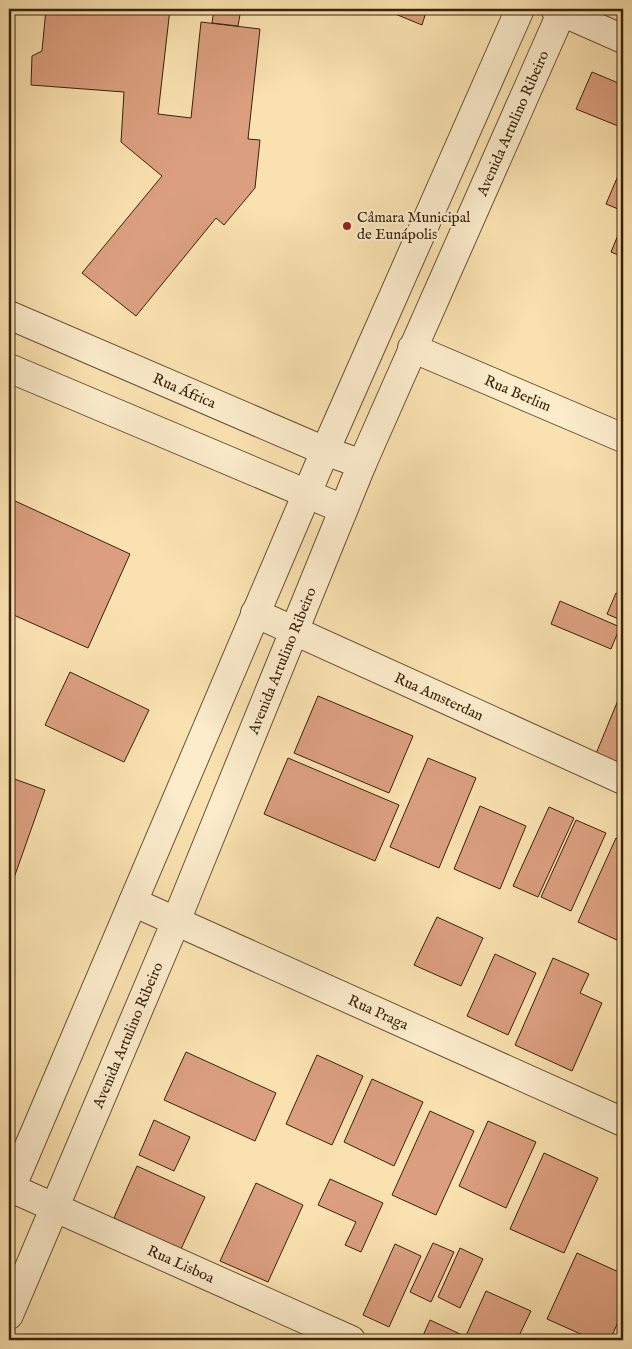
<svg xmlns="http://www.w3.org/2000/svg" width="632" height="1349" viewBox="0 0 632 1349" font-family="'IM FELL English',serif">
<rect width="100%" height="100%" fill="#fae2b0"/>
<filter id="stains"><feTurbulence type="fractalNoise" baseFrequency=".004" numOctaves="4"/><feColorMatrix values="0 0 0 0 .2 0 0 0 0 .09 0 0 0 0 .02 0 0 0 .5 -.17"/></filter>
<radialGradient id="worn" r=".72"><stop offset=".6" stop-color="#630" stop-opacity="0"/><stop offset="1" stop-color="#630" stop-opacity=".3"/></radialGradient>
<g fill="#db9f7f" stroke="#39220b">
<path d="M 46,9 L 170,9 L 158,114 L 191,118 L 201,22 L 260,29 L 248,139 L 260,140 L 255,188 L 224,225 L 216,218 L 136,316 L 82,273 L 162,176 L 121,142 L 124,92 L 31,85 L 32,56 L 42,51 Z"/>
<path d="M 214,9 L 241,9 L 238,26 L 212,23 Z"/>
<path d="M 383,9 L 427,9 L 422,25 Z"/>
<path d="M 592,72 L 623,85 L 623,128 L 576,109 Z"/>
<path d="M 620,171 L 623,172 L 623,211 L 606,204 Z"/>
<path d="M 623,223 L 623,257 L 611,252 Z"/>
<path d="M 13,500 L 130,554 L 88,648 L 9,613 L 9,510 Z"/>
<path d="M 616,593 L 623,596 L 623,621 L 607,614 Z"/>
<path d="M 560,601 L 620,627 L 611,649 L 551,624 Z"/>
<path d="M 70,672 L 149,710 L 124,762 L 45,725 Z"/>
<path d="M 621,693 L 623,693 L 623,767 L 595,756 Z"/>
<path d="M 318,696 L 413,736 L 389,793 L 294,753 Z"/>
<path d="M 288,758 L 399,805 L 375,861 L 264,814 Z"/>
<path d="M 428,758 L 476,778 L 439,868 L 390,847 Z"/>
<path d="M 9,777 L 45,790 L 9,892 Z"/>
<path d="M 480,806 L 526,826 L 500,889 L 454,869 Z"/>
<path d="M 549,807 L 574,818 L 538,897 L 513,886 Z"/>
<path d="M 576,820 L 606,833 L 571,911 L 541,897 Z"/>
<path d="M 616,838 L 623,842 L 623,932 L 619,941 L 578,922 Z"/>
<path d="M 437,917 L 483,938 L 461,986 L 414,965 Z"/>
<path d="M 495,954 L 536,973 L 508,1035 L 467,1016 Z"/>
<path d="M 553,958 L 589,974 L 580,993 L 602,1003 L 572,1071 L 515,1045 Z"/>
<path d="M 186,1052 L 276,1093 L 255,1141 L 164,1100 Z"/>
<path d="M 317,1055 L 363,1076 L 332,1145 L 286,1124 Z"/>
<path d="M 372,1079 L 423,1102 L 394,1166 L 344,1142 Z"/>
<path d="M 430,1111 L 474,1131 L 436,1215 L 392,1195 Z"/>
<path d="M 154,1120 L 190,1137 L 174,1171 L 139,1155 Z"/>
<path d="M 488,1121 L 536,1142 L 506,1208 L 459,1186 Z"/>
<path d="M 544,1153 L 598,1178 L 564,1253 L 510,1229 Z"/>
<path d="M 137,1166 L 205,1197 L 181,1249 L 114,1218 Z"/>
<path d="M 330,1179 L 383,1203 L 361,1252 L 345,1245 L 356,1222 L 318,1205 Z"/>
<path d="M 256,1183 L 303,1205 L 268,1282 L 220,1261 Z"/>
<path d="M 433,1243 L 454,1252 L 431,1302 L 410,1292 Z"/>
<path d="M 395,1244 L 421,1256 L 389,1327 L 363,1315 Z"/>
<path d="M 460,1248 L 483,1259 L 460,1308 L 438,1297 Z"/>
<path d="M 577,1253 L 623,1274 L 623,1311 L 610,1340 L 594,1340 L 547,1319 Z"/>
<path d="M 486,1291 L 531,1311 L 517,1340 L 464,1340 Z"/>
<path d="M 430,1320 L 460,1334 L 458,1340 L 421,1340 Z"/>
</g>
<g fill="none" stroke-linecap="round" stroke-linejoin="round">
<defs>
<g id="street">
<path d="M 555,9 L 623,39"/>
<path id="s1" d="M 9,315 L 325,451 L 362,464"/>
<path id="s2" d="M 412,348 L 623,438"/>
<path d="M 9,368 L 343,509"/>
<path id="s3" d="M 255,613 L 623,780"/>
<path id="s4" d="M 133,902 L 623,1122"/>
<path id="s5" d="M 11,1188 L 351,1340"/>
<path d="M 9,1193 L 325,451 L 520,9"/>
<path id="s6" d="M 9,1315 L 176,921 L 362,464 L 563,9"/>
</g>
</defs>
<use href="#street" stroke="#695234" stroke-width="30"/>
<use href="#street" stroke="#fceccc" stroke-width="28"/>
</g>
<circle fill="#8f2418" stroke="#fceccc" stroke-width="2" cx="347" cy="226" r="5"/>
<g text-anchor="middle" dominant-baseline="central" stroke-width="4.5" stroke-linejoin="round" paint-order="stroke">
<g font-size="15" fill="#39220b" stroke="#fceccc">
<text stroke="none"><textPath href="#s6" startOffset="1294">Avenida Artulino Ribeiro</textPath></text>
<text stroke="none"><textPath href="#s1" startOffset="191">Rua África</textPath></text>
<text stroke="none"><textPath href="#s2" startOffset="115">Rua Berlim</textPath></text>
<text stroke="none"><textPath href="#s6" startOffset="709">Avenida Artulino Ribeiro</textPath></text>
<text stroke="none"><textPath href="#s3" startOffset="202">Rua Amsterdan</textPath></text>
<text stroke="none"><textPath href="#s4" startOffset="269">Rua Praga</textPath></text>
<text stroke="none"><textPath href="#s6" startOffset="304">Avenida Artulino Ribeiro</textPath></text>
<text stroke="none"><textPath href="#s5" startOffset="186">Rua Lisboa</textPath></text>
</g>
<g font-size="15" fill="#39220b" stroke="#fceccc" text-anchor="start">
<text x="357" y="217">Câmara Municipal<tspan x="357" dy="17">de Eunápolis</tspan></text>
</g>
</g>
<rect width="632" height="1349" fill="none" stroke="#fae2b0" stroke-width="30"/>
<rect x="10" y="10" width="612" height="1329" fill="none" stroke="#39220b" stroke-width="2.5"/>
<rect x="15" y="15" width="602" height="1319" fill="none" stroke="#39220b"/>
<rect width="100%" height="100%" filter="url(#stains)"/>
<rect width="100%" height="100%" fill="url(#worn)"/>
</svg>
